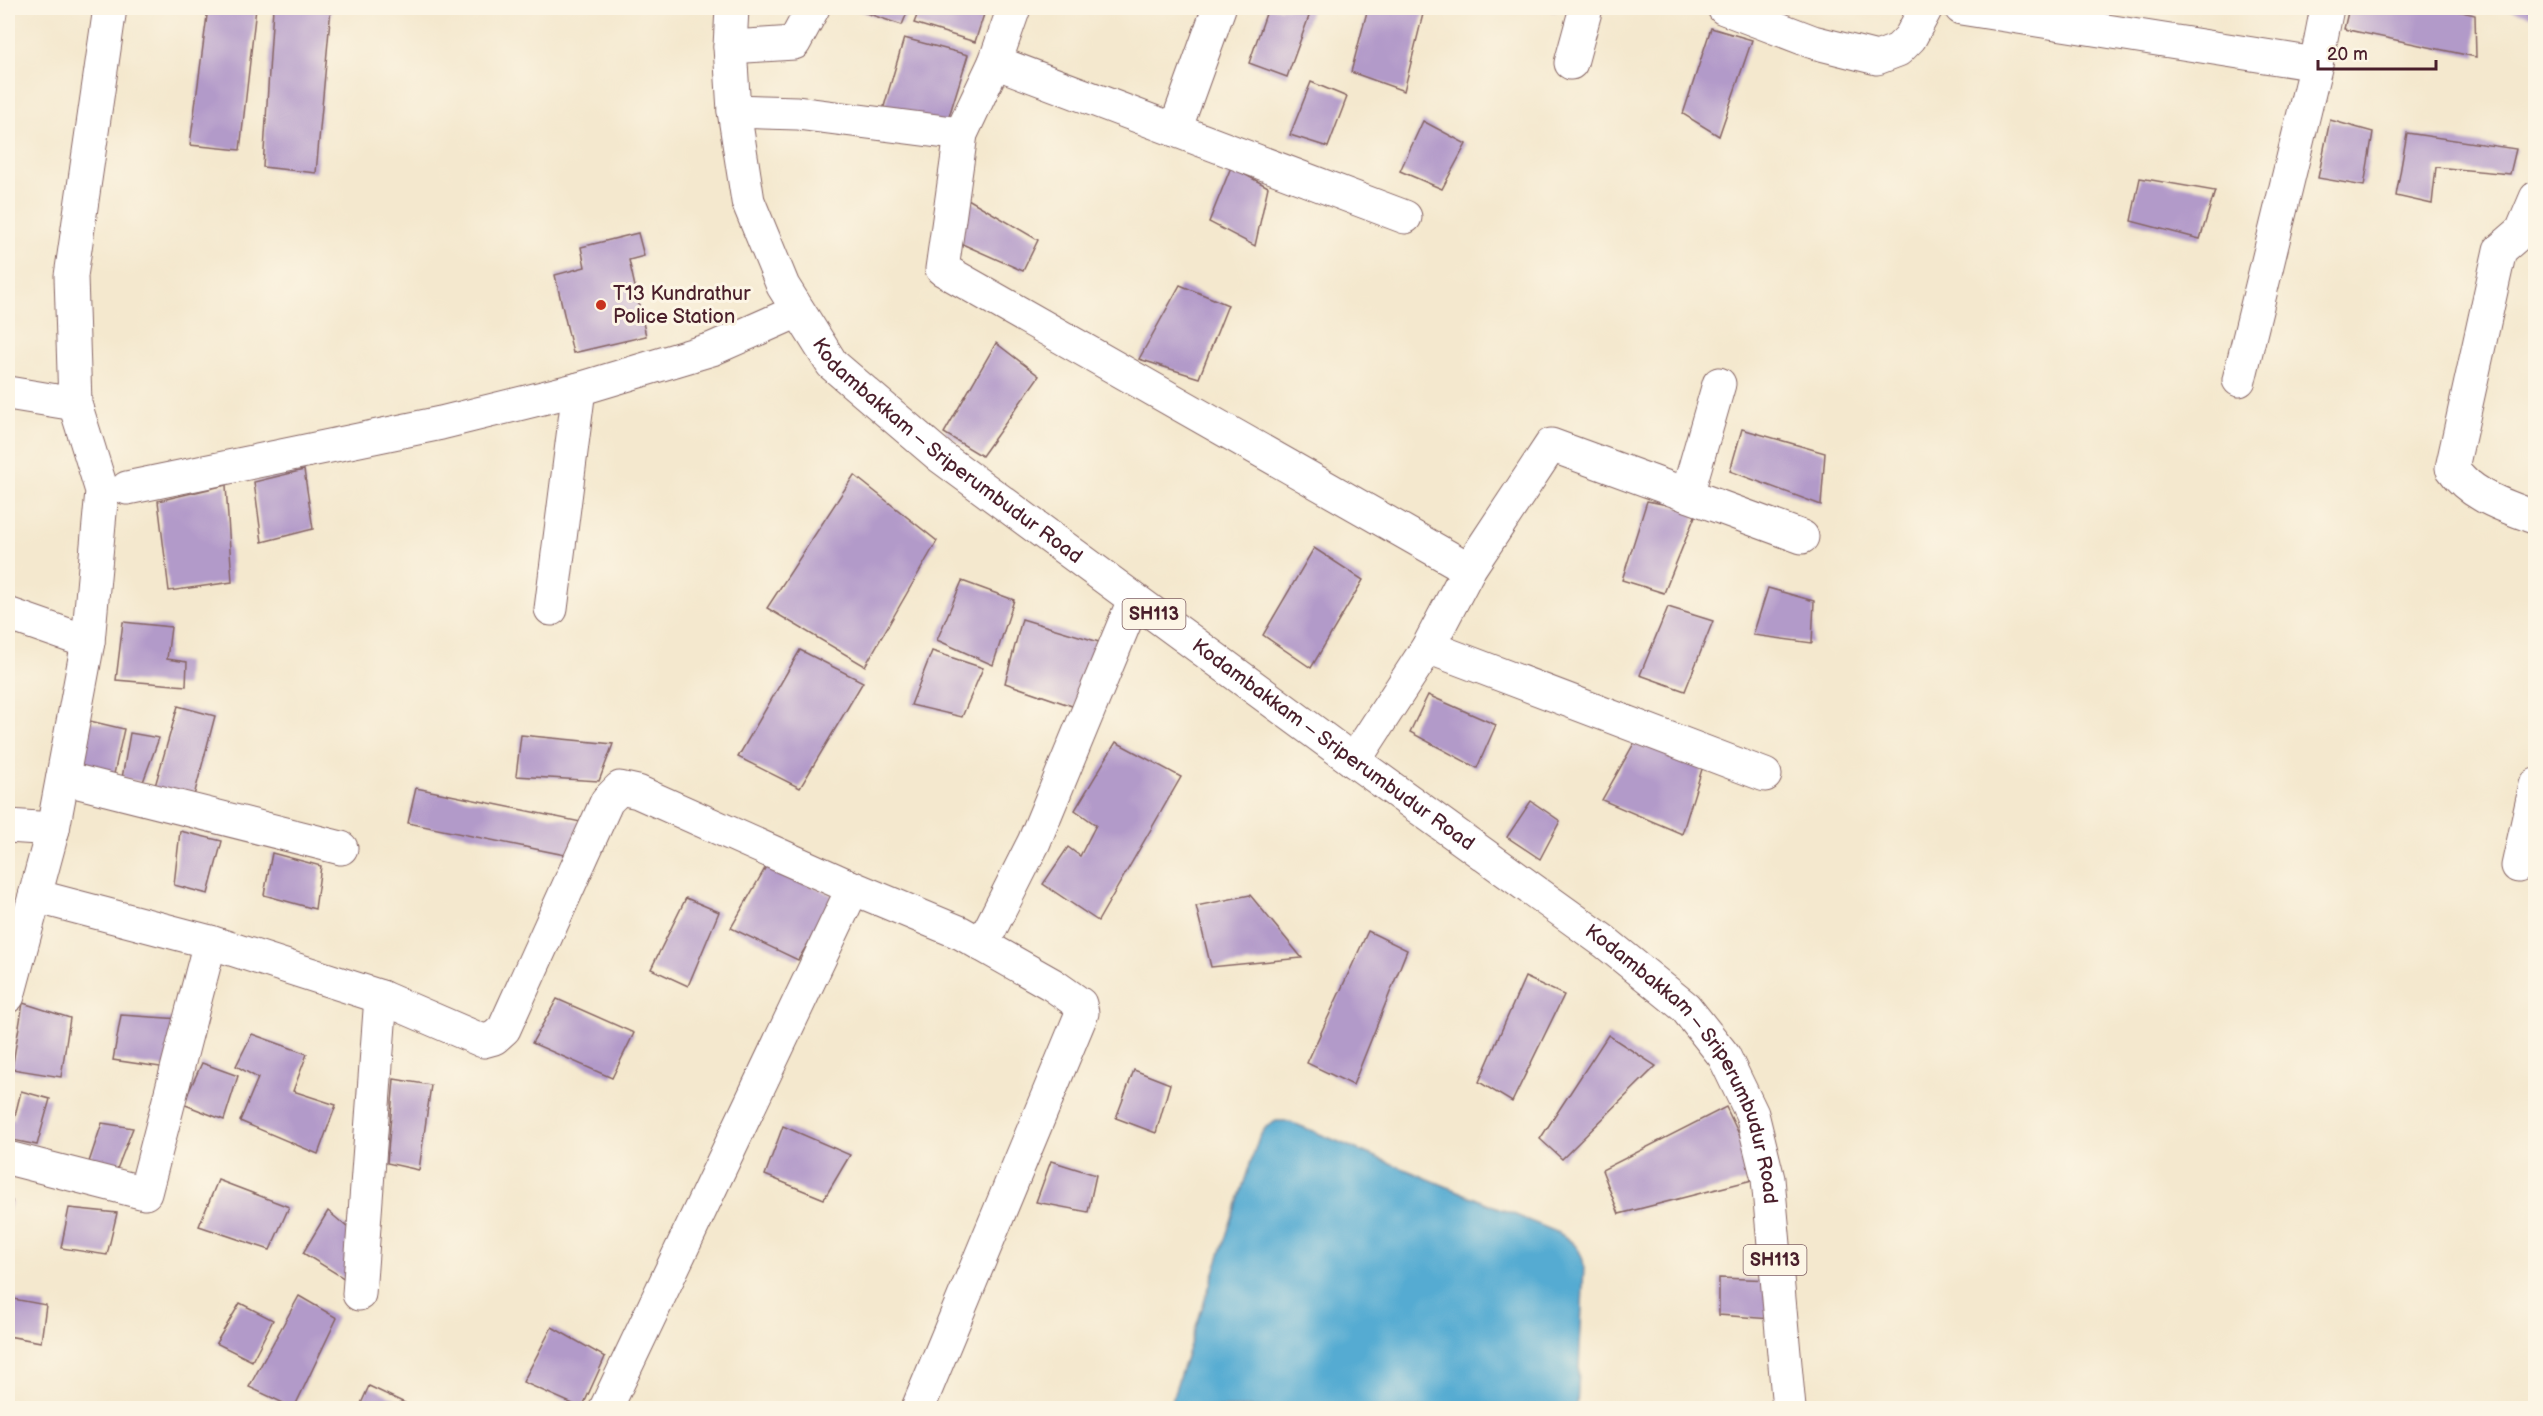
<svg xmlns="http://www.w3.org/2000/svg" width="2543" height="1416" viewBox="0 0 2543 1416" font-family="'Balsamiq Sans',sans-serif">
<rect width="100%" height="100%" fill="#fcf5e5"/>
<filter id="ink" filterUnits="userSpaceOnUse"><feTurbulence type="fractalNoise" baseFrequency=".0167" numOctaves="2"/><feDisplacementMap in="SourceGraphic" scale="12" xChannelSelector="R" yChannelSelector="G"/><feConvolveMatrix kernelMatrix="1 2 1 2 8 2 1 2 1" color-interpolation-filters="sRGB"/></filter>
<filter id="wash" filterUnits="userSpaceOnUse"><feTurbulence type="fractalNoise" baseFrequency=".008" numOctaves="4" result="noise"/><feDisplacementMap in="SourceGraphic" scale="24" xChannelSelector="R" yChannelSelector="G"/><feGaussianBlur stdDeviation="1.35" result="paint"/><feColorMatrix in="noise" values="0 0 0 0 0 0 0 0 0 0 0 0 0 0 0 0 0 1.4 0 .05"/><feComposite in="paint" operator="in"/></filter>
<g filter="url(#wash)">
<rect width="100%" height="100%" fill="#f4e8ce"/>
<path fill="#55abd2" stroke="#50657e" stroke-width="1.5" d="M 1276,1121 L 1285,1121 L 1298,1125 L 1559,1233 C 1573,1242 1582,1249 1584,1266 L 1577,1408 L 1169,1408 L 1259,1137 L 1266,1127 Z"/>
<g id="blocks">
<g fill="#b29ac9">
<path d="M 208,8 L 256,8 L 240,150 L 190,145 Z"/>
<path d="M 273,8 L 331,8 L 316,173 L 263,167 Z"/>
<path d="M 851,8 L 909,8 L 902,25 Z"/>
<path d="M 920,8 L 986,8 L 975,42 L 914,23 Z"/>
<path d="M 1268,8 L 1312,8 L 1287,77 L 1249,63 Z"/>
<path d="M 1368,8 L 1406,8 L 1423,14 L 1404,91 L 1351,72 Z"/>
<path d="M 1542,8 L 1557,8 L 1555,12 Z"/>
<path d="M 2349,8 L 2445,8 L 2475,15 L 2476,57 L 2344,29 Z"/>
<path d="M 2500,8 L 2536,8 L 2536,17 Z"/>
<path d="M 1711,28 L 1752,40 L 1719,136 L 1683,114 Z"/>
<path d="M 8,29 L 13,30 L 9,80 L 8,80 Z"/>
<path d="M 904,38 L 968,55 L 946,126 L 883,110 Z"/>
<path d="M 1311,82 L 1347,97 L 1328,147 L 1290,135 Z"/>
<path d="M 2330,120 L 2373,132 L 2364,186 L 2318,178 Z"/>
<path d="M 1423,121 L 1466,144 L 1442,189 L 1400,171 Z"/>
<path d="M 2407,133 L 2516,149 L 2510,174 L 2436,167 L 2432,204 L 2396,196 Z"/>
<path d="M 1231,167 L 1268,187 L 1255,246 L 1209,222 Z"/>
<path d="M 2140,178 L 2215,191 L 2200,239 L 2131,221 Z"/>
<path d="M 968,199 L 1038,240 L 1023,271 L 960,243 Z"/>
<path d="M 638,233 L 644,256 L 629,260 L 646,336 L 573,353 L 555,275 L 585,267 L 581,247 Z"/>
<path d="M 1180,285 L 1228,305 L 1199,378 L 1139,359 Z"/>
<path d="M 996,343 L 1039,376 L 982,456 L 944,433 Z"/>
<path d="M 1742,429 L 1825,453 L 1821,505 L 1730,471 Z"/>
<path d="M 304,470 L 313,529 L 262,542 L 254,482 Z"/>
<path d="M 854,475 L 937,541 L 865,666 L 767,608 Z"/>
<path d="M 226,485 L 232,582 L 169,591 L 158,501 Z"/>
<path d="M 1647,501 L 1697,511 L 1664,593 L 1622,580 Z"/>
<path d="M 1314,548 L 1363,580 L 1311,668 L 1263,635 Z"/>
<path d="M 962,581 L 1014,600 L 993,665 L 937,640 Z"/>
<path d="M 1768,588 L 1814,601 L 1812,643 L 1753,635 Z"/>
<path d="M 1668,607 L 1713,621 L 1685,691 L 1640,675 Z"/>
<path d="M 1022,619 L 1099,642 L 1075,707 L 1005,683 Z"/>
<path d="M 123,622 L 171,627 L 167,659 L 187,662 L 186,686 L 116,680 Z"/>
<path d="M 800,650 L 863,682 L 800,788 L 738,757 Z"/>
<path d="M 932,651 L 983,668 L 962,717 L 911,705 Z"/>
<path d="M 1428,695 L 1496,725 L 1477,768 L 1410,732 Z"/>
<path d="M 178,706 L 215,716 L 191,807 L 153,793 Z"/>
<path d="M 90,721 L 124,729 L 114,774 L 79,766 Z"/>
<path d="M 130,733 L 159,738 L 143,782 L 122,778 Z"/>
<path d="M 521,735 L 613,744 L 599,781 L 516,776 Z"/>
<path d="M 1637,738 L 1703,766 L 1682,834 L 1602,800 Z"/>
<path d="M 1116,742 L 1181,777 L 1098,921 L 1043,884 L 1068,847 L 1080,856 L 1096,825 L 1075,810 Z"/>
<path d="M 416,788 L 581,822 L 575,857 L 408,823 Z"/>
<path d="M 1531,801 L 1560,821 L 1540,859 L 1507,837 Z"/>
<path d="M 180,831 L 222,841 L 208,894 L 174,885 Z"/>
<path d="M 272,853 L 321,866 L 315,909 L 264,895 Z"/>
<path d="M 767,865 L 836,897 L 798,960 L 731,928 Z"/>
<path d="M 1250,895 L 1302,958 L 1211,967 L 1196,906 Z"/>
<path d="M 686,898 L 719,912 L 688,986 L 651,969 Z"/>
<path d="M 1368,931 L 1407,950 L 1353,1085 L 1307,1063 Z"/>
<path d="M 1525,977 L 1564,995 L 1512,1102 L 1479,1082 Z"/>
<path d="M 557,999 L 634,1033 L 612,1078 L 532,1043 Z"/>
<path d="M 23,1003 L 70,1018 L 61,1077 L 12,1069 Z"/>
<path d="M 121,1015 L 181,1019 L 167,1068 L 113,1060 Z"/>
<path d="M 252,1034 L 307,1054 L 293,1091 L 336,1105 L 318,1154 L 240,1121 L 258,1078 L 236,1066 Z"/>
<path d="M 1608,1035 L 1656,1066 L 1562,1159 L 1540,1139 Z"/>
<path d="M 202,1063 L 238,1076 L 224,1120 L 183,1104 Z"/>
<path d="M 1134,1070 L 1170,1084 L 1156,1133 L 1116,1118 Z"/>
<path d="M 394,1079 L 431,1085 L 419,1170 L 387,1163 Z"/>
<path d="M 21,1091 L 50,1099 L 37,1145 L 8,1139 L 8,1119 L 14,1120 Z"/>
<path d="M 1726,1107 L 1760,1178 L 1619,1214 L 1602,1170 Z"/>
<path d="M 102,1123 L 133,1128 L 117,1169 L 88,1165 Z"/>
<path d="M 783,1126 L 850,1155 L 824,1199 L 765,1175 Z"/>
<path d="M 1051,1161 L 1096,1175 L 1088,1212 L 1036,1202 Z"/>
<path d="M 218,1180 L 289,1207 L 270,1250 L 199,1226 Z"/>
<path d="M 8,1200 L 12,1201 L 8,1216 Z"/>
<path d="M 69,1208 L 117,1213 L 107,1255 L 61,1248 Z"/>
<path d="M 328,1211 L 355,1234 L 350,1282 L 303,1253 Z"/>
<path d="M 1719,1278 L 1773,1280 L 1771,1319 L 1719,1315 Z"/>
<path d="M 299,1296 L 337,1318 L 294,1408 L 249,1387 Z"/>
<path d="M 8,1298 L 46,1305 L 41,1342 L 8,1336 Z"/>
<path d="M 240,1303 L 273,1320 L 252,1361 L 216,1343 Z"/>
<path d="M 552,1327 L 605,1357 L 582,1408 L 523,1382 Z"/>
<path d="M 369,1386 L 405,1403 L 402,1408 L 359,1408 Z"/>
</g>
</g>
</g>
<g filter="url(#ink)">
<use href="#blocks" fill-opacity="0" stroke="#866564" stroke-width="1.5"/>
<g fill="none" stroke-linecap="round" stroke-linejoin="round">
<defs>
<g id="minor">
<path d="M 1014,8 L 995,62 L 961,134 L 942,269 L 1469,569"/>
<path d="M 1724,8 L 1813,42 L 1877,58 L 1898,50 L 1910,38 L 1926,8"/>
<path d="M 1961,8 L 2316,64"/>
<path d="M 730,47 L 794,43 L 813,8"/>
<path d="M 995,62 L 1405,217"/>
<path d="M 1571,63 L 1586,8"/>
<path d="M 734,111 L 797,113 L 961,134"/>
<path d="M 1175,130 L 1219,8"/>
<path d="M 2536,198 L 2522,231 L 2500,250 L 2452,468 C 2472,497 2504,505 2536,518"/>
<path d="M 2239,380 L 2316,64 L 2327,8"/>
<path d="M 8,393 L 75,404"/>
<path d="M 127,488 L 441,423 L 579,389 L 712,349 L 798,311"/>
<path d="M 1687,495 L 1719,384"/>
<path d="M 551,609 L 579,389"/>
<path d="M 8,614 L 88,642"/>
<path d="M 1428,647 L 1765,775"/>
<path d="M 1354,761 L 1428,647 L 1469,569 L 1551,445 L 1802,537"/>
<path d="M 63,778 L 341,848"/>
<path d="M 8,826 L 53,829"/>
<path d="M 2518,866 L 2536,785"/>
<path d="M 853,888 L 961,933 L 1053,985 L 1080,1004 L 1082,1013 L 918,1408"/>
<path d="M 35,896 L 210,942 L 381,997 L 483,1041 L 494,1038 L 504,1029 L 607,801 L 620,788 L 638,792 L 853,888 L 606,1408"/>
<path d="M 982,945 L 1034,842 L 1134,600"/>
<path d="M 8,996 L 53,829 L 88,642 L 102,491 L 75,404 L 71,276 L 110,8"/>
<path d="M 8,1158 L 145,1193 L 210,942"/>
<path d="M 359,1294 L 381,997"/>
</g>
<g id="major">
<path id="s1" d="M 732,8 L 730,47 L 734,111 L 748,201 L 783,286 L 832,364 L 941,457 L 1354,761 L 1605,942 L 1685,1007 L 1724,1056 L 1752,1114 L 1768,1179 L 1789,1408"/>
</g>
</defs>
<use href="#minor" stroke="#866564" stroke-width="35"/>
<use href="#major" stroke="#866564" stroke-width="35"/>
<use href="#minor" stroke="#fff" stroke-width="33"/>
<use href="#major" stroke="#fff" stroke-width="33"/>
</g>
</g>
<circle fill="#c8321e" stroke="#fcf5e5" stroke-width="2" cx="601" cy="305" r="6"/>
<g text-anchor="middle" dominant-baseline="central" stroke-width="6" stroke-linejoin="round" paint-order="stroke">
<g fill="#fcf5e5" stroke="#7f5f63" stroke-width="1.5">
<rect x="1122.5" y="599" width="63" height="30" rx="4.5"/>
<rect x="1743.5" y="1245" width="63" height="30" rx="4.5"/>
</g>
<g font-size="18" font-weight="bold" fill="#4a1f2b">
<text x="1154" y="614">SH113</text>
<text x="1775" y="1260">SH113</text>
</g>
<g font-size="20" fill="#4a1f2b" stroke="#fcf5e5" text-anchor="start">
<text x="613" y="294">T13 Kundrathur<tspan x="613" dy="23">Police Station</tspan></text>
</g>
<g font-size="20" fill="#4a1f2b" stroke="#fcf5e5">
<text stroke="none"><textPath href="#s1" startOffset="522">Kodambakkam – Sriperumbudur Road</textPath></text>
<text stroke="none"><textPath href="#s1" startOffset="1008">Kodambakkam – Sriperumbudur Road</textPath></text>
<text stroke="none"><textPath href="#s1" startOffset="1494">Kodambakkam – Sriperumbudur Road</textPath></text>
</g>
</g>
<rect width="2543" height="1416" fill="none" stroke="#fcf5e5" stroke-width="30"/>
<path d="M2318 60v9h118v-9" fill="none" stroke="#4a1f2b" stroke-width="3"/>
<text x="2327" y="60" font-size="18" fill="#4a1f2b" stroke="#fcf5e5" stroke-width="4.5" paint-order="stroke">20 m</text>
</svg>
